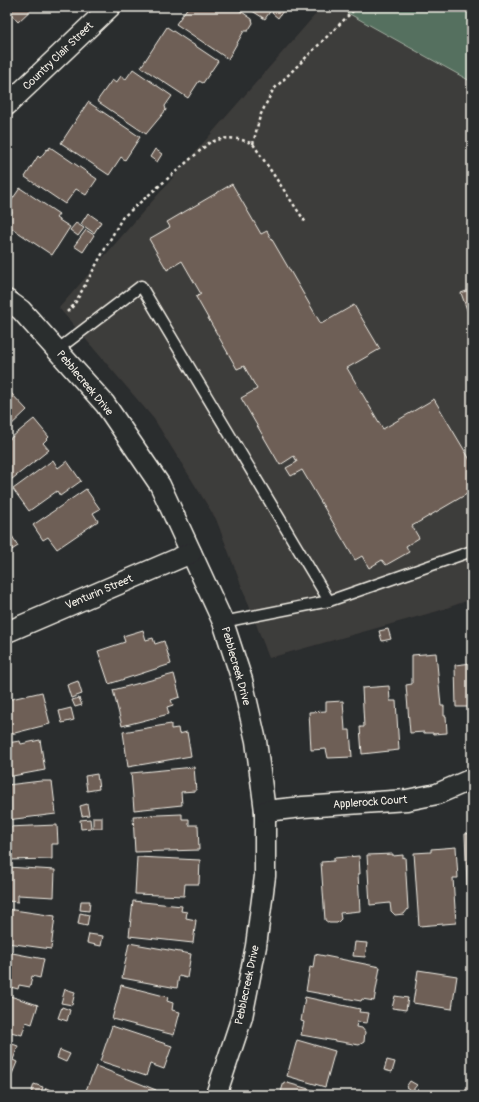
<svg xmlns="http://www.w3.org/2000/svg" width="479" height="1102" viewBox="0 0 479 1102" font-family="Pangolin,sans-serif">
<rect width="100%" height="100%" fill="#2a2d2e"/>
<filter id="ink" filterUnits="userSpaceOnUse"><feTurbulence type="fractalNoise" baseFrequency=".025" numOctaves="2"/><feDisplacementMap in="SourceGraphic" scale="8" xChannelSelector="R" yChannelSelector="G"/><feConvolveMatrix kernelMatrix="1 2 1 2 8 2 1 2 1" color-interpolation-filters="sRGB"/></filter>
<g filter="url(#ink)">
<path fill="#3e3c3a" d="M 322,7 L 337,7 L 472,82 L 472,599 L 438,611 L 269,658 L 216,519 L 154,419 L 59,308 Z"/>
<path fill="#55705e" stroke="#a4b0a3" d="M 337,7 L 472,7 L 472,82 Z"/>
<g fill="#6e5e56" stroke="#f4f1e8">
<path d="M 7,7 L 34,7 L 18,22 L 7,10 Z"/>
<path d="M 188,7 L 235,7 L 252,19 L 253,23 L 248,31 L 244,31 L 228,59 L 176,24 Z"/>
<path d="M 246,7 L 273,7 L 265,19 Z"/>
<path d="M 276,7 L 283,11 L 278,18 L 272,13 Z"/>
<path d="M 167,27 L 218,61 L 203,83 L 199,81 L 188,98 L 141,67 Z"/>
<path d="M 133,69 L 172,96 L 165,106 L 166,110 L 146,134 L 97,101 L 112,80 L 116,83 L 121,76 L 126,79 Z"/>
<path d="M 88,102 L 140,137 L 125,160 L 121,157 L 109,175 L 61,143 Z"/>
<path d="M 50,147 L 97,179 L 86,195 L 76,189 L 65,204 L 25,177 L 38,156 L 40,158 L 47,149 L 48,150 Z"/>
<path d="M 155,149 L 162,154 L 157,162 L 150,157 Z"/>
<path d="M 232,184 L 261,234 L 267,231 L 321,324 L 354,305 L 380,349 L 347,368 L 383,429 L 434,399 L 472,463 L 472,491 L 412,526 L 419,538 L 406,546 L 409,552 L 386,565 L 382,560 L 369,568 L 362,556 L 355,560 L 302,470 L 291,476 L 286,468 L 297,462 L 294,456 L 280,465 L 241,398 L 257,389 L 244,366 L 237,369 L 196,297 L 201,294 L 182,261 L 167,270 L 149,239 L 170,227 L 167,222 Z"/>
<path d="M 20,188 L 59,214 L 56,218 L 70,227 L 52,255 L 7,225 L 7,220 L 12,212 L 7,207 Z"/>
<path d="M 88,213 L 101,222 L 94,233 L 81,224 Z"/>
<path d="M 76,223 L 84,228 L 78,236 L 70,230 Z"/>
<path d="M 86,230 L 94,235 L 83,252 L 74,246 Z"/>
<path d="M 472,289 L 472,317 L 470,318 L 461,293 Z"/>
<path d="M 10,392 L 27,410 L 7,429 L 7,395 Z"/>
<path d="M 34,419 L 49,437 L 43,443 L 49,450 L 7,483 L 7,441 Z"/>
<path d="M 53,460 L 58,468 L 67,461 L 81,481 L 60,496 L 57,491 L 29,511 L 13,489 Z"/>
<path d="M 86,489 L 100,509 L 93,513 L 98,521 L 57,549 L 48,537 L 43,540 L 33,525 Z"/>
<path d="M 12,536 L 18,546 L 7,553 L 7,539 Z"/>
<path d="M 388,629 L 391,639 L 382,641 L 379,631 Z"/>
<path d="M 143,630 L 146,640 L 153,638 L 155,644 L 164,641 L 171,664 L 109,684 L 98,651 L 125,642 L 123,636 Z"/>
<path d="M 436,653 L 441,706 L 444,706 L 444,716 L 446,716 L 447,733 L 433,734 L 433,733 L 424,733 L 424,732 L 410,733 L 406,685 L 412,684 L 412,655 Z"/>
<path d="M 472,663 L 472,716 L 469,717 L 468,707 L 456,707 L 455,665 Z"/>
<path d="M 174,674 L 180,697 L 171,700 L 173,705 L 167,707 L 169,714 L 122,726 L 113,690 Z"/>
<path d="M 78,681 L 82,694 L 71,698 L 67,685 Z"/>
<path d="M 389,686 L 390,701 L 396,701 L 399,750 L 362,754 L 360,727 L 364,727 L 362,688 Z"/>
<path d="M 42,692 L 50,724 L 7,735 L 7,700 Z"/>
<path d="M 79,698 L 82,705 L 75,707 L 72,700 Z"/>
<path d="M 343,701 L 345,730 L 350,730 L 352,757 L 328,758 L 326,749 L 311,750 L 309,712 L 326,711 L 326,702 Z"/>
<path d="M 71,708 L 74,720 L 62,723 L 59,711 Z"/>
<path d="M 171,724 L 171,729 L 178,728 L 179,734 L 187,732 L 191,756 L 128,767 L 123,732 Z"/>
<path d="M 40,740 L 45,770 L 7,777 L 7,743 L 20,741 L 21,744 Z"/>
<path d="M 194,767 L 196,791 L 181,792 L 182,805 L 134,810 L 131,773 Z"/>
<path d="M 97,774 L 99,789 L 87,791 L 85,776 Z"/>
<path d="M 41,781 L 52,781 L 56,814 L 7,820 L 7,785 Z"/>
<path d="M 87,804 L 89,815 L 82,816 L 80,806 Z"/>
<path d="M 182,814 L 182,819 L 189,819 L 189,825 L 198,825 L 199,850 L 135,852 L 133,816 Z"/>
<rect x="93" y="817" width="9" height="11"/>
<path d="M 90,819 L 91,828 L 81,829 L 80,820 Z"/>
<path d="M 57,825 L 58,844 L 52,844 L 52,859 L 7,860 L 7,827 Z"/>
<path d="M 472,833 L 472,885 L 467,885 L 465,834 Z"/>
<path d="M 456,847 L 458,878 L 453,878 L 456,923 L 419,926 L 414,853 L 431,852 L 431,849 Z"/>
<path d="M 393,854 L 393,856 L 403,855 L 403,858 L 405,857 L 408,909 L 404,914 L 395,915 L 391,911 L 390,903 L 370,905 L 367,855 Z"/>
<path d="M 359,856 L 360,874 L 358,874 L 360,911 L 340,913 L 341,919 L 337,923 L 329,923 L 325,920 L 321,862 L 334,861 L 334,858 Z"/>
<path d="M 137,857 L 200,860 L 199,884 L 185,884 L 184,896 L 135,894 Z"/>
<path d="M 7,867 L 55,870 L 54,897 L 18,895 L 18,902 L 7,901 Z"/>
<path d="M 81,901 L 90,901 L 89,911 L 80,910 Z"/>
<path d="M 133,901 L 182,906 L 181,911 L 187,912 L 186,918 L 196,920 L 193,943 L 129,936 Z"/>
<path d="M 7,909 L 55,916 L 51,949 L 7,943 Z"/>
<path d="M 80,913 L 89,915 L 87,926 L 78,924 Z"/>
<path d="M 89,934 L 103,936 L 101,946 L 87,943 Z"/>
<path d="M 355,942 L 367,943 L 365,957 L 353,956 Z"/>
<path d="M 129,943 L 191,954 L 187,978 L 179,976 L 177,988 L 122,978 Z"/>
<path d="M 7,952 L 44,959 L 40,978 L 32,976 L 30,987 L 19,985 L 18,989 L 7,986 Z"/>
<path d="M 315,954 L 380,967 L 374,1001 L 362,999 L 361,1001 L 306,991 L 310,967 L 313,968 Z"/>
<path d="M 418,970 L 457,976 L 452,1009 L 413,1003 Z"/>
<path d="M 121,985 L 168,997 L 167,1001 L 173,1003 L 172,1010 L 180,1012 L 174,1035 L 112,1019 Z"/>
<path d="M 65,989 L 75,992 L 72,1005 L 61,1003 Z"/>
<path d="M 7,995 L 38,1005 L 32,1024 L 26,1022 L 22,1035 L 7,1031 Z"/>
<path d="M 395,996 L 408,998 L 406,1010 L 392,1008 Z"/>
<path d="M 305,997 L 360,1009 L 359,1012 L 369,1013 L 367,1023 L 357,1022 L 356,1027 L 362,1028 L 365,1032 L 364,1042 L 359,1045 L 301,1035 L 304,1022 L 301,1021 Z"/>
<path d="M 62,1007 L 70,1010 L 67,1021 L 58,1018 Z"/>
<path d="M 112,1026 L 172,1046 L 164,1069 L 150,1064 L 146,1076 L 100,1061 Z"/>
<path d="M 297,1040 L 335,1051 L 325,1087 L 287,1076 Z"/>
<path d="M 7,1042 L 18,1046 L 13,1060 L 17,1062 L 10,1079 L 7,1077 Z"/>
<path d="M 60,1050 L 70,1054 L 66,1062 L 57,1058 Z"/>
<path d="M 387,1060 L 395,1062 L 392,1072 L 384,1070 Z"/>
<path d="M 96,1066 L 156,1090 L 154,1095 L 84,1095 Z"/>
<path d="M 410,1081 L 417,1085 L 412,1091 L 406,1087 Z"/>
<path d="M 284,1082 L 323,1093 L 323,1095 L 280,1095 Z"/>
<path d="M 34,1084 L 43,1087 L 40,1095 L 31,1094 Z"/>
<path d="M 46,1088 L 53,1091 L 52,1095 L 43,1095 Z"/>
</g>
<g fill="none" stroke-linecap="round" stroke-linejoin="round">
<defs>
<g id="lane">
<path d="M 57,350 L 141,286 L 329,601"/>
<path d="M 223,622 L 329,601 L 472,551"/>
</g>
<g id="street">
<path d="M 7,105 L 110,7"/>
<path d="M 7,300 L 21,310 L 105,404 L 160,485 L 223,622 L 242,680 L 256,741 L 265,811 L 265,876 L 256,946 L 242,1017 L 216,1095"/>
<path d="M 7,632 L 191,553"/>
<path d="M 265,811 L 303,807 L 407,800 L 437,794 L 472,779"/>
</g>
</defs>
<use href="#lane" stroke="#f4f1e8" stroke-width="13"/>
<use href="#street" stroke="#f4f1e8" stroke-width="23"/>
<g stroke="#f4f1e8" stroke-width="2.5" stroke-dasharray="3 3" stroke-linecap="butt">
<path d="M 253,144 L 260,116 L 273,90 L 357,7"/>
<path d="M 67,312 L 74,305 L 122,218 L 209,143 C 225,136 237,137 253,144 L 306,223"/>
</g>
<use href="#lane" stroke="#2a2d2e" stroke-width="10"/>
<use href="#street" stroke="#2a2d2e" stroke-width="20"/>
</g>
</g>
<g text-anchor="middle" dominant-baseline="central" stroke-width="3" stroke-linejoin="round" paint-order="stroke">
<g font-size="11" fill="#f4f1e8" stroke="#2a2d2e">
<text transform="translate(58 56) rotate(-44)">Country Clair Street</text>
<text transform="translate(85 383) rotate(50)">Pebblecreek Drive</text>
<text transform="translate(99 592) rotate(-23)">Venturin Street</text>
<text transform="translate(236 666) rotate(74)">Pebblecreek Drive</text>
<text transform="translate(370 802) rotate(-4)">Applerock Court</text>
<text transform="translate(247 985) rotate(-78)">Pebblecreek Drive</text>
</g>
</g>
<rect width="479" height="1102" fill="none" stroke="#2a2d2e" stroke-width="24"/>
<rect x="12" y="12" width="455" height="1078" fill="none" stroke="#f4f1e8" stroke-width="1.5" filter="url(#ink)"/>
</svg>
